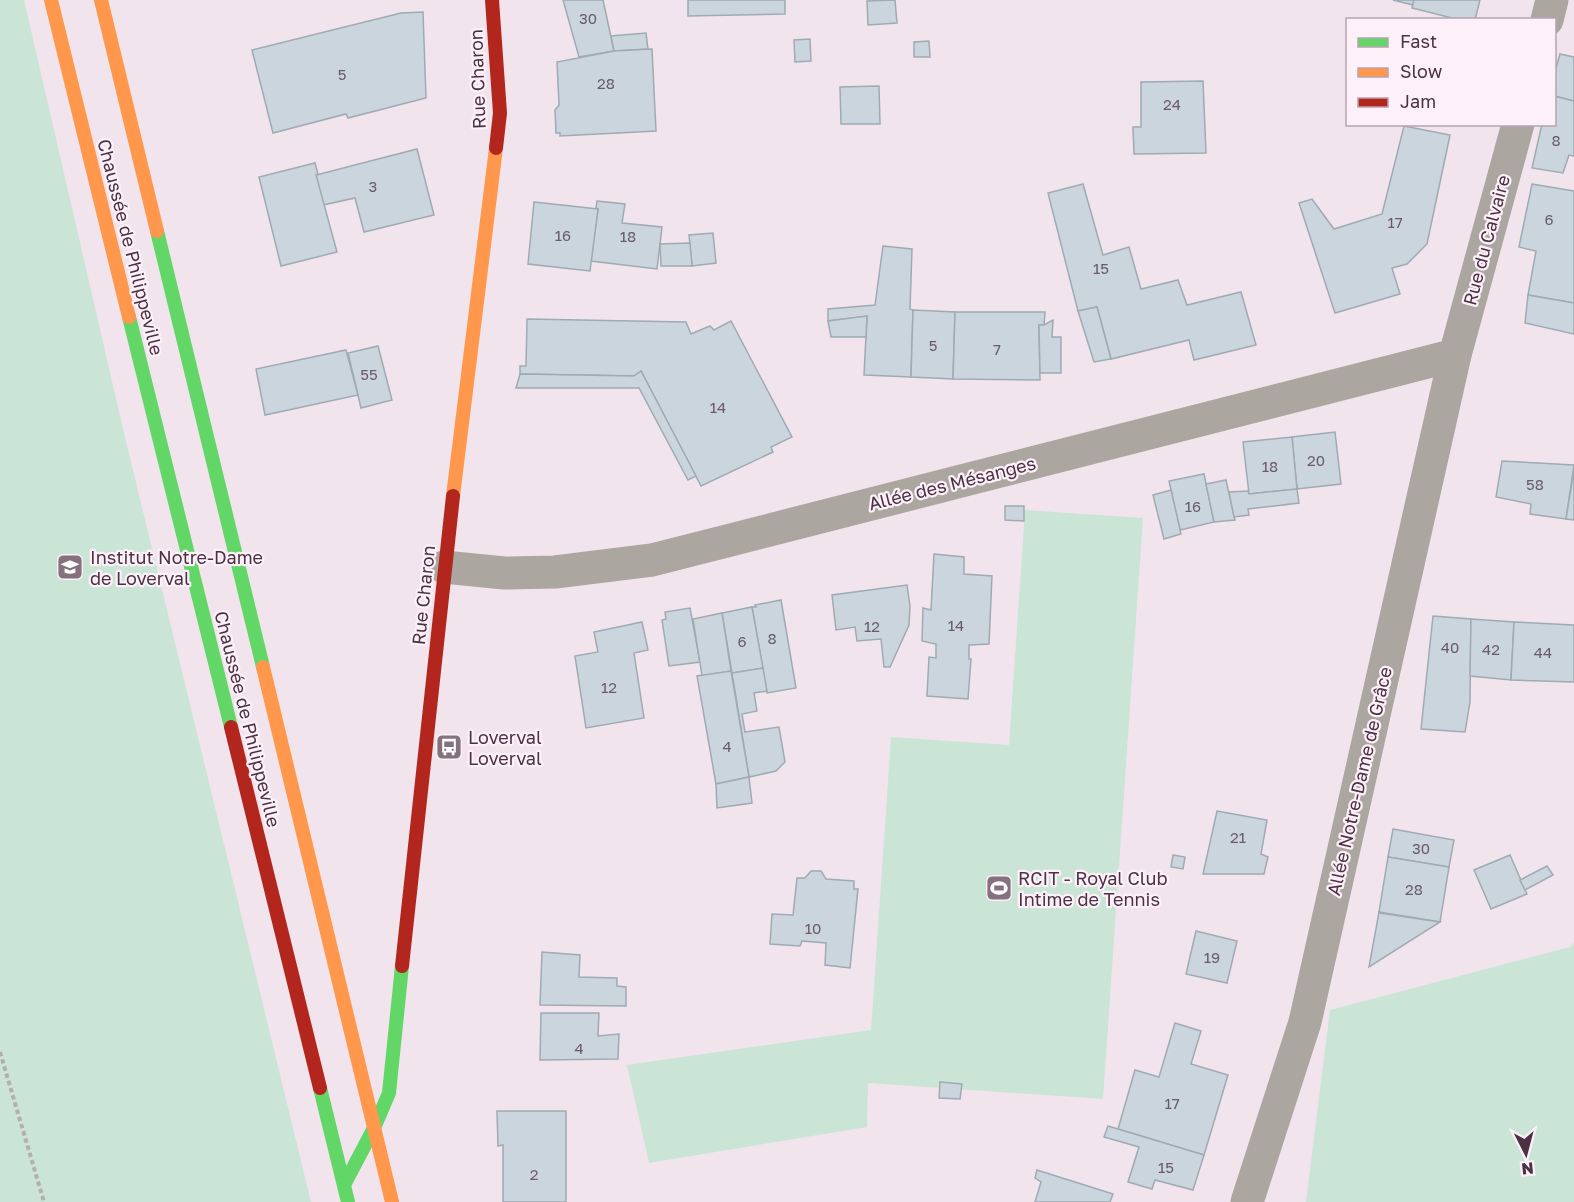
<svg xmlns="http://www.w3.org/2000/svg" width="1574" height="1202" viewBox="0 0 1574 1202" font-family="'Golos Text',sans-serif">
<rect width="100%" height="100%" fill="#f2e4ed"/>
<g fill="#cae5d5">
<path d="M 0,0 L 24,0 L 124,433 L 311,1202 L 0,1202 Z"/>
<path d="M 1025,510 L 1143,518 L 1103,1099 L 868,1083 L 867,1127 L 649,1163 L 627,1065 L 871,1030 L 891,737 L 1009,745 Z"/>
<path d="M 1574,943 L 1574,1202 L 1306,1202 L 1330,1010 L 1570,947 Z"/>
</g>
<g fill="#cad5de" stroke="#9faab3" stroke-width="1.5">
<path d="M 563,0 L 603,0 L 614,51 L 579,57 Z"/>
<path d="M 688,0 L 785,0 L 785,14 L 688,16 Z"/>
<path d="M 895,0 L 897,23 L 868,25 L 867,1 Z"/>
<path d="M 1393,0 L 1414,0 L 1413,5 Z"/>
<path d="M 1414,0 L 1480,0 L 1475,20 L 1460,20 L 1412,8 Z"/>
<path d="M 423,12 L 426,98 L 348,118 L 346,114 L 273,133 L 252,50 L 401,13 Z"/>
<path d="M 646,33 L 648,49 L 614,51 L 611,36 Z"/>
<path d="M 810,39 L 811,61 L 795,62 L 794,40 Z"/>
<path d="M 929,41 L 930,57 L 914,57 L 914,42 Z"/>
<path d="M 652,49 L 656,131 L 560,136 L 560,133 L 556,133 L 555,110 L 559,105 L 557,62 L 614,51 Z"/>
<path d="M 1560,54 L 1574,57 L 1574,101 L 1554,96 L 1554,75 Z"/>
<path d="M 1203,81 L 1206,153 L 1134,154 L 1133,127 L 1141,127 L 1141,82 Z"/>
<path d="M 879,86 L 880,124 L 841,124 L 840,87 Z"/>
<path d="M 1554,96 L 1574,101 L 1574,156 L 1569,155 L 1563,173 L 1532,168 L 1542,124 L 1554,124 Z"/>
<path d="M 1404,126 L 1450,135 L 1427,244 L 1407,264 L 1392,268 L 1400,294 L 1335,313 L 1299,203 L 1312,199 L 1334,229 L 1382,214 Z"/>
<path d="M 417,149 L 434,215 L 364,232 L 355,198 L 323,205 L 316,175 Z"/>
<path d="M 315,163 L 318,174 L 316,175 L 337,252 L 281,266 L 259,177 Z"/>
<path d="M 1083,184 L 1103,255 L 1129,247 L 1141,289 L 1178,280 L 1187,305 L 1241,292 L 1256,345 L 1194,360 L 1189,340 L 1111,359 L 1097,307 L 1078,311 L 1048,193 Z"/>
<path d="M 1532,184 L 1574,191 L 1574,303 L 1528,295 L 1536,251 L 1519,247 Z"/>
<path d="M 597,201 L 625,204 L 622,223 L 662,227 L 657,269 L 591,261 L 598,209 L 596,208 Z"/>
<path d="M 534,202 L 598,209 L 590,271 L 528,264 Z"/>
<path d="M 713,233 L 716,263 L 692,266 L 689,235 Z"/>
<path d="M 690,243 L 692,266 L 661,266 L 660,244 Z"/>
<path d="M 883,246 L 912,249 L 910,309 L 913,310 L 911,377 L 864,375 L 867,316 L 828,321 L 828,309 L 875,305 Z"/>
<path d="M 1528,295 L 1574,303 L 1574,334 L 1525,323 Z"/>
<path d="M 1097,307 L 1111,359 L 1094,362 L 1078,311 Z"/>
<path d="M 913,310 L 955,312 L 953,379 L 911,377 Z"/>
<path d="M 955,312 L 1045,312 L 1044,325 L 1039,325 L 1040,380 L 953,379 Z"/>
<path d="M 867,316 L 866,337 L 831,337 L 828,321 Z"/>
<path d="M 527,319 L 686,322 L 691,334 L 710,326 L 714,330 L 731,321 L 792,437 L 771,447 L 773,452 L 701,486 L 641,371 L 634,376 L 520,374 L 520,366 L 526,366 Z"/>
<path d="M 1053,320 L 1052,337 L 1061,337 L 1061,373 L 1040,373 L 1039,325 L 1044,325 Z"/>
<path d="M 378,346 L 392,400 L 361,408 L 348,353 Z"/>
<path d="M 346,350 L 358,395 L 265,415 L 256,369 Z"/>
<path d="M 641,371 L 696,476 L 688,480 L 639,388 L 516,388 L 520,374 L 634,376 Z"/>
<path d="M 1335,432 L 1341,484 L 1297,489 L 1292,437 Z"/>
<path d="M 1292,437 L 1297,489 L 1249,494 L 1243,442 Z"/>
<path d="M 1502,461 L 1574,465 L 1566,519 L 1530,514 L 1531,504 L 1496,497 Z"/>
<path d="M 1574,470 L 1574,520 L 1566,519 Z"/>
<path d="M 1204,474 L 1214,522 L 1180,530 L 1169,481 Z"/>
<path d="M 1226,480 L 1235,520 L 1214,522 L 1206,484 Z"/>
<path d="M 1297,489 L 1299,503 L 1248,509 L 1249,515 L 1234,517 L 1229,492 L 1248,491 L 1249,494 Z"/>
<path d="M 1171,490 L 1181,534 L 1164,539 L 1153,495 Z"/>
<path d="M 1005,506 L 1024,506 L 1024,521 L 1005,520 Z"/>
<path d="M 934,554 L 964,557 L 964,574 L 992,576 L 989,644 L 969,645 L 969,659 L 971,659 L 968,699 L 927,696 L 929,657 L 936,658 L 936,644 L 922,641 L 923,608 L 931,610 Z"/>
<path d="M 907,585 L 910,606 L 909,625 L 890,667 L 884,667 L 881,639 L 857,641 L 855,627 L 836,630 L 832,595 Z"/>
<path d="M 781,600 L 796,688 L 767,693 L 752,607 L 756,607 L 755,605 Z"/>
<path d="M 752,607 L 763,668 L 732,673 L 722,613 Z"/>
<path d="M 690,608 L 700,662 L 669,666 L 662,620 L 666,619 L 665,612 Z"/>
<path d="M 722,613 L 731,671 L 702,676 L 693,619 Z"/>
<path d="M 1433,616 L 1471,619 L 1470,702 L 1465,732 L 1421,729 Z"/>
<path d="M 1471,619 L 1514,622 L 1511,680 L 1470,676 Z"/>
<path d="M 642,622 L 648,650 L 634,653 L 644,718 L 586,728 L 575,656 L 598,652 L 594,632 Z"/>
<path d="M 1514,622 L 1574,625 L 1574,682 L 1511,680 Z"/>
<path d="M 763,668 L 767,691 L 754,693 L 757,711 L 742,714 L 745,732 L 779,727 L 785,762 L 776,771 L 749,777 L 732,673 Z"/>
<path d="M 731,671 L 749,777 L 716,784 L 697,676 Z"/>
<path d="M 749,777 L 752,803 L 717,808 L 716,784 Z"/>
<path d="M 1217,811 L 1267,820 L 1261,854 L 1268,857 L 1264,874 L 1203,874 Z"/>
<path d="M 1393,829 L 1454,840 L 1449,867 L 1388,857 Z"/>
<path d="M 1173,855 L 1185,857 L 1183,869 L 1171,867 Z"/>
<path d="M 1510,855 L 1527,894 L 1491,909 L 1474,870 Z"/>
<path d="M 1388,857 L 1449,867 L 1440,922 L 1379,912 Z"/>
<path d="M 1547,866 L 1553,875 L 1525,890 L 1520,880 Z"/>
<path d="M 811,871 L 821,871 L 826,879 L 854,881 L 854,889 L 858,889 L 850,968 L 825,965 L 826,943 L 802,941 L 800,946 L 770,944 L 772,914 L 793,915 L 797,878 L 805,878 Z"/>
<path d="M 1379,912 L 1380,913 L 1440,922 L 1369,967 Z"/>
<path d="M 1196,931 L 1237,941 L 1227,983 L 1186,974 Z"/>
<path d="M 542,952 L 580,955 L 579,977 L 617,978 L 617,986 L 626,987 L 626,1006 L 540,1005 Z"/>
<path d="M 541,1013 L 599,1013 L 598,1036 L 619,1034 L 618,1059 L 540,1060 Z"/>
<path d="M 1175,1023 L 1201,1031 L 1191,1064 L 1228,1075 L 1204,1155 L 1118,1129 L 1135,1070 L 1159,1077 Z"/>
<path d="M 940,1082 L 962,1084 L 960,1099 L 939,1098 Z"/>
<path d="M 497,1111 L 566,1111 L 566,1202 L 503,1202 L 503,1145 L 498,1146 Z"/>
<path d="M 1108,1126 L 1204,1155 L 1193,1190 L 1155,1180 L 1152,1189 L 1128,1182 L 1139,1147 L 1104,1137 Z"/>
<path d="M 1037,1170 L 1113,1194 L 1110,1202 L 1035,1202 L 1041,1182 L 1035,1178 Z"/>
</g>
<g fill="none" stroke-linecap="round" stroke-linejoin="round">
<path stroke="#b5aead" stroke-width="4" stroke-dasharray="4.5 3" stroke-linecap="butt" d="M 0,1052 L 44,1202"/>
<g stroke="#aba7a0" stroke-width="33">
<path d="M 1547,20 L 1552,0"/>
<path d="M 444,567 L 504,573 L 555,572 L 652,560 L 1455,355"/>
<path d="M 1247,1202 L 1305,1022 L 1455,355 L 1518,124"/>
</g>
<g stroke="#63d668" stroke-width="14">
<path d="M 157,231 L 263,667"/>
<path d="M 129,317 L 231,727"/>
<path d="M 320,1088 L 348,1202"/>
<path d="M 344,1185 L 374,1128 L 389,1093 L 402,966"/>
</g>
<g stroke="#ff974d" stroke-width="14">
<path d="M 51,0 L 129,317"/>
<path d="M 101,0 L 157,231"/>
<path d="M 453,496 L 496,148"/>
<path d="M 263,667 L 392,1202"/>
</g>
<g stroke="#b3261e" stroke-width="14">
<path d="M 492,0 L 500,113 L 496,148"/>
<path d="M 231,727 L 320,1088"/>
<path d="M 402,966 L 453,496"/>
</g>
</g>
<defs>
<symbol id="school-square" viewBox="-11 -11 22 22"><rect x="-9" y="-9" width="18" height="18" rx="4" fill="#85707e" stroke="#fdf0f8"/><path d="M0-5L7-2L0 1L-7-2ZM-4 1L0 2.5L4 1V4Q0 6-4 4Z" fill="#fff"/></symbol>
<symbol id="bus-square" viewBox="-11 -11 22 22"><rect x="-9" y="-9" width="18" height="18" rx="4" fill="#85707e" stroke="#fdf0f8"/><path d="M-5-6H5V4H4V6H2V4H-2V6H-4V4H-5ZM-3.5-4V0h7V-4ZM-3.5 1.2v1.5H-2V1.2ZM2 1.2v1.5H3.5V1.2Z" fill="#fff"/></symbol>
<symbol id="stadium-square" viewBox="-11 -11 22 22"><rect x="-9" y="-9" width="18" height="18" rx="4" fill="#85707e" stroke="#fdf0f8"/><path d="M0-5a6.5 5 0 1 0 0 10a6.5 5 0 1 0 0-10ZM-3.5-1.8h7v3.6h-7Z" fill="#fff"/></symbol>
</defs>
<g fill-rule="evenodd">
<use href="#school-square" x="55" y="552" width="30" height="30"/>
<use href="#bus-square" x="434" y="732" width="30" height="30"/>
<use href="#stadium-square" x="984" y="873" width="30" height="30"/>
</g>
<g text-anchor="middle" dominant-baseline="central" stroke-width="4.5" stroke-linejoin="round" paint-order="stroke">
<g font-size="15" fill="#6a5a6a">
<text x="588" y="18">30</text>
<text x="342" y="74">5</text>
<text x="606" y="83">28</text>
<text x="1172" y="104">24</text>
<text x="1556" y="140">8</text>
<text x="373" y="186">3</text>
<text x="1549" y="219">6</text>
<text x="1395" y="222">17</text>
<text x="563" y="235">16</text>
<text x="628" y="236">18</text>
<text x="1101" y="268">15</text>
<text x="933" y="345">5</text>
<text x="997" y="349">7</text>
<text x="369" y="374">55</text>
<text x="718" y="407">14</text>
<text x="1316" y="460">20</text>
<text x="1270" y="466">18</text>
<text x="1535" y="484">58</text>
<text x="1193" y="506">16</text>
<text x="956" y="625">14</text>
<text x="872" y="626">12</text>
<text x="772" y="638">8</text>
<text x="742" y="641">6</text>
<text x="1450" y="647">40</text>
<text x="1491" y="649">42</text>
<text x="1543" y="652">44</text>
<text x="609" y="687">12</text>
<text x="727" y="746">4</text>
<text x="1238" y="837">21</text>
<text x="1421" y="848">30</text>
<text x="1414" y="889">28</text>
<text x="813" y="928">10</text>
<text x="1212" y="957">19</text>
<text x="579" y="1048">4</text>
<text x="1172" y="1103">17</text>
<text x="1166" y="1167">15</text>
<text x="534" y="1174">2</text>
</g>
<g font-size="18" fill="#4a3143" stroke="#fdf0f8">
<text transform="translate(477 79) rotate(-92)">Rue Charon</text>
<text transform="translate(1486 240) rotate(-75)">Rue du Calvaire</text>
<text transform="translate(131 247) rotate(76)">Chaussée de Philippeville</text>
<text transform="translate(952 483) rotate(-14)">Allée des Mésanges</text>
<text transform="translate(423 595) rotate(-84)">Rue Charon</text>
<text transform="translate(248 719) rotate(76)">Chaussée de Philippeville</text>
<text transform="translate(1359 781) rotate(-77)">Allée Notre-Dame de Grâce</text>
</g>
<g font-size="18" fill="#4a3143" stroke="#fdf0f8" text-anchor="start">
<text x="90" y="557">Institut Notre-Dame<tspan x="90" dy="21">de Loverval</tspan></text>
<text x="468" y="737">Loverval<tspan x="468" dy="21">Loverval</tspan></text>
<text x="1018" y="878">RCIT - Royal Club<tspan x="1018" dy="21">Intime de Tennis</tspan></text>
</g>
</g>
<rect x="1346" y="18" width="210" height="108" fill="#fdf0f8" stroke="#b5a4b0" stroke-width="1.5"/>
<rect x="1358" y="38" width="30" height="9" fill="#63d668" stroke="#b5a4b0" stroke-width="1.5"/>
<text x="1400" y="48" font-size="18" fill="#4a3143">Fast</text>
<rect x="1358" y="68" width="30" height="9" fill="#ff974d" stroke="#b5a4b0" stroke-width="1.5"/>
<text x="1400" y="78" font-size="18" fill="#4a3143">Slow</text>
<rect x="1358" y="98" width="30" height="9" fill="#b3261e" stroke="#b5a4b0" stroke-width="1.5"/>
<text x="1400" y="108" font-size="18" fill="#4a3143">Jam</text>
<g transform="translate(1526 1154) rotate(174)" stroke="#fdf0f8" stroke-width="4.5" paint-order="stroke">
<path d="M0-4.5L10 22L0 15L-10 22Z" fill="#4a3143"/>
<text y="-9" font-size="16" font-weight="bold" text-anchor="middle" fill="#4a3143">N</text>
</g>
</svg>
